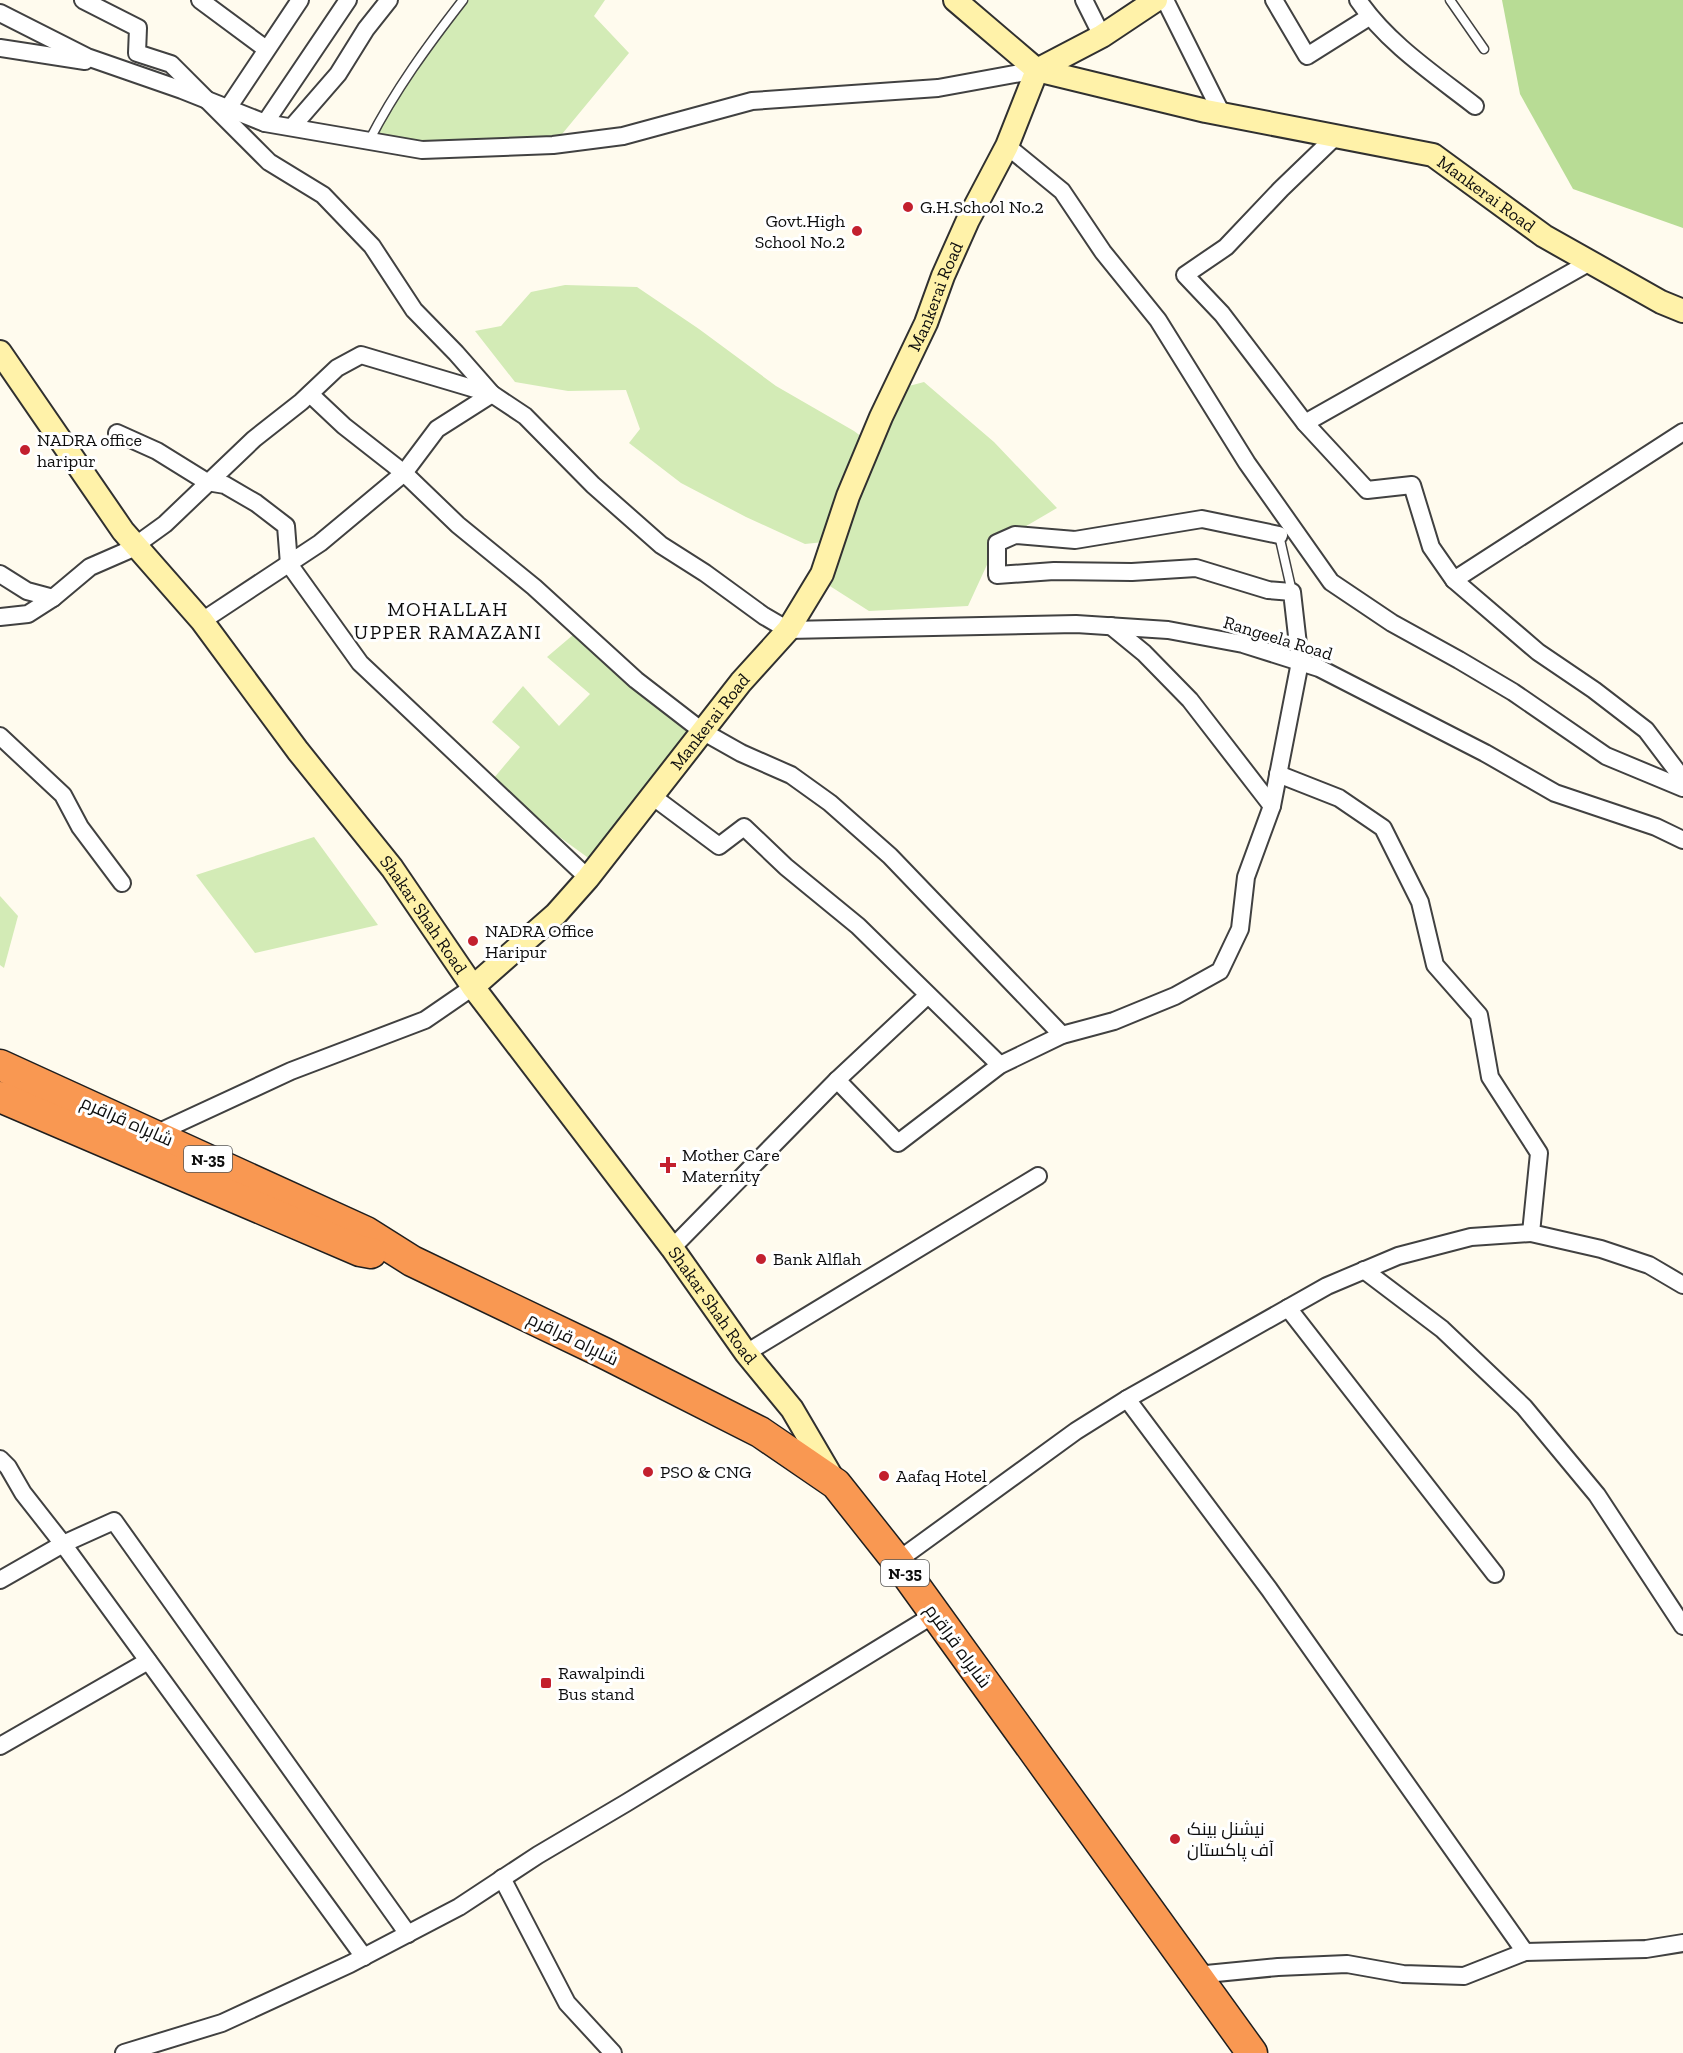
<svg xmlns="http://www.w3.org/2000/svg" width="1683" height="2053" viewBox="0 0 1683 2053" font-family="'Zilla Slab',Cairo,serif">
<rect width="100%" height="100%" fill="#fffbee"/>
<g fill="#d3ebb6">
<path d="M 463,0 L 605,0 L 594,16 L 629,53 L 553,145 L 369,141 Z"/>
<path d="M 565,285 L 637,287 L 699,329 L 776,386 L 854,431 L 870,443 L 894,390 L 924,382 L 994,442 L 1057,508 L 997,543 L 968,606 L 869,611 L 822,581 L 833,541 L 805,544 L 746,517 L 681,483 L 629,443 L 640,429 L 626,390 L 568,391 L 515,382 L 475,331 L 501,326 L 531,292 Z"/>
<path d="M 580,629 L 702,731 L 598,865 L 488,785 L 520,747 L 492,722 L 523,686 L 559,726 L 590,694 L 547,657 Z"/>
<path d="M 314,837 L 378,925 L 255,953 L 196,875 Z"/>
<path d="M 0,896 L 18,916 L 4,968 L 0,965 Z"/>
</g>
<path fill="#b8dc95" d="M 1502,0 L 1683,0 L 1683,228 L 1573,189 L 1520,94 Z"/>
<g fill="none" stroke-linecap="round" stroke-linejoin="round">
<defs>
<g id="lane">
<path d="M 1450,0 L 1484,49"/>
<path d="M 369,141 C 395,90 428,45 463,0"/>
<path d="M 1279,535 L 1292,592"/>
</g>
<g id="street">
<path d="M 83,0 L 138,28 L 137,53 L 171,64 L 269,162 L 323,195 L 372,246 L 414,310 L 456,353 L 492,394 L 437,429 L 404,473 L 320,543 L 202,621"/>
<path d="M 200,0 L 266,49"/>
<path d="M 1084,0 L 1102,36"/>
<path d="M 1165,0 L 1222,114"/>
<path d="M 1274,0 L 1307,56 L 1369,17"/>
<path d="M 1358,0 C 1387,43 1434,74 1475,106"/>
<path d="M 0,13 L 87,57 L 182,90 L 265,123 L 422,150 L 553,145 L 623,136 L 752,101 L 938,88 L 1037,70"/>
<path d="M 0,48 L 85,61"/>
<path d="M 228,108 L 300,0"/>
<path d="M 265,123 L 348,0"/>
<path d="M 292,127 L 338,74 L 366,29 L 389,0"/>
<path d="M 1007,146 L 1062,191 L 1103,252 L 1158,320 L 1247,463 L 1331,582 L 1392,623 L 1459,660 L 1513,692 L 1606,756 L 1683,788"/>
<path d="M 310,394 L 344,426 L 404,473 L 458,525 L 534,587 L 636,680 L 702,731 L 741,753 L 791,775 L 830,803 L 890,856 L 1062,1035"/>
<path d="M 1305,423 L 1222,314 L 1185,275 L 1226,247 L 1281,189 L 1336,136"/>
<path d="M 1683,432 L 1454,580 L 1538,652 L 1594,690 L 1646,730 L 1683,779"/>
<path d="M 117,433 L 157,451 L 207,482 L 225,485 L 256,503 L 286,526 L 289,564 L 360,663 L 588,878"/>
<path d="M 0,574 L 27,591 L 53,598"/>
<path d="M 1454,580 L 1431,547 L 1412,485 L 1367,490 L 1305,423 L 1590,262"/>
<path d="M 0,617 L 28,614 L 53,598 L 90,567 L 129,550 L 165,524 L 254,439 L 301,402 L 337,368 L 361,355 L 492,394 L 525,416 L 593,485 L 661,545 L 705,573 L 764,616 L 788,630 L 1076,624 L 1168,630 L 1243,644 L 1319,668 L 1485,753 L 1555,793 L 1656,827 L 1683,840"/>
<path d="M 1111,626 L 1144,653 L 1190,700 L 1272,806"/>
<path d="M 0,736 L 63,795 L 80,827 L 122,883"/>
<path d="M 1278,774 L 1339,798 L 1383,828 L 1420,902 L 1435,965 L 1479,1015 L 1490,1077 L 1539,1153 L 1531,1233 L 1601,1249 L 1649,1265 L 1683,1285"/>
<path d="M 652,796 L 719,846 L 744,827 L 786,867 L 858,926 L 1000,1065"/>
<path d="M 837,1080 L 898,1143 L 1000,1065 L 1062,1035 L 1114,1021 L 1175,996 L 1220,971 L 1240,929 L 1246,877 L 1272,806 L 1300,662 L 1292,592 L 1268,590 L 1196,568 L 1132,572 L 1054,571 L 997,575 L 997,543 L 1015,535 L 1075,540 L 1202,519 L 1279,535"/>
<path d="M 155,1134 L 291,1071 L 425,1020 L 473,987"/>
<path d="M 672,1248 L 837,1080 L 928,995"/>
<path d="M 1364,1270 L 1442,1329 L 1524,1407 L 1597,1495 L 1683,1626"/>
<path d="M 1288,1308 L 1495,1574"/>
<path d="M 746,1353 L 1038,1176"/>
<path d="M 1127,1399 L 1269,1589 L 1525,1952"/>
<path d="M 0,1459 L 8,1467 L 23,1493 L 63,1544 L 364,1957"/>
<path d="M 897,1561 L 1076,1431 L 1127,1399 L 1327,1286 L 1398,1256 L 1471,1237 L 1531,1233"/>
<path d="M 0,1580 L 63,1544 L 114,1521 L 408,1934"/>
<path d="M 0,1746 L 148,1661"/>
<path d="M 502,1878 L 567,2003 L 613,2053"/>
<path d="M 1196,1975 L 1278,1967 L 1347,1964 L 1403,1974 L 1464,1976 L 1525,1952 L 1646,1949 L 1683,1943"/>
<path d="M 124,2053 L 222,2023 L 350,1964 L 459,1907 L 538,1855 L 626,1803 L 935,1614"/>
</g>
<g id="secondary">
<path id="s1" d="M 955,0 L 1037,70 L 1206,111 L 1433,155 L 1544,236 L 1661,302 L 1683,311"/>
<path d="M 1037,70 L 1102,36 L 1156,0"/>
<path id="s2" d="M 0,352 L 123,531 L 202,621 L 298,751 L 392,868 L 473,987 L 672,1248 L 746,1353 L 792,1409 L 833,1479"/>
<path id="s3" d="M 473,987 L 556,914 L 588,878 L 741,682 L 788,630 L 822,574 L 848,496 L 881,417 L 926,323 L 943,276 L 968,220 L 1007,146 L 1037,70"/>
</g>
<g id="highway">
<path d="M 0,1065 L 366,1232 L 412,1261 L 604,1353 L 760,1432 L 836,1484 L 897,1561 L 1252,2053"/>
<path d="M 0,1097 L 360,1251 L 371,1253"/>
</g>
</defs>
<use href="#lane" stroke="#414141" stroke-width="11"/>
<use href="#street" stroke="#414141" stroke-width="20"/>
<use href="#secondary" stroke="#303030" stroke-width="26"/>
<use href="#highway" stroke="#1f1f1f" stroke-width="33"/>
<use href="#lane" stroke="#fff" stroke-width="8"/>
<use href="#street" stroke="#fff" stroke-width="16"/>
<use href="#secondary" stroke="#fff2a9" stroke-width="22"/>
<use href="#highway" stroke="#f99852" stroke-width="30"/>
</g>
<g fill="#c3202e" stroke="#fff" stroke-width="2">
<circle cx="908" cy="207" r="6"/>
<circle cx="857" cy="231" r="6"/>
<circle cx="25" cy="450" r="6"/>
<circle cx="473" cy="941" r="6"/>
<path d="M665 1156h6v6h6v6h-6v6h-6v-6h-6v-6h6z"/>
<circle cx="761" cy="1259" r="6"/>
<circle cx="648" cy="1472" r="6"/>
<circle cx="884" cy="1476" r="6"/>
<rect x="540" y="1677" width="12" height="12" rx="3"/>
<circle cx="1175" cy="1839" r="6"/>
</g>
<g text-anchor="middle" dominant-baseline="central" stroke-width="6" stroke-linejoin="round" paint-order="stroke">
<g fill="#fff" stroke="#565656" stroke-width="1.5">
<rect x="184" y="1146" width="48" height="26" rx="4.5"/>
<rect x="881" y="1560" width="48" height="26" rx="4.5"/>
</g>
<g font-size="16" font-weight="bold" fill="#0e0e0e">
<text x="208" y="1159">N-35</text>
<text x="905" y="1573">N-35</text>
</g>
<g font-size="18" fill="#0e0e0e" stroke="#fff">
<text stroke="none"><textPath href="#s1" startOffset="579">Mankerai Road</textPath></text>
<text stroke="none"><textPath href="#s3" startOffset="843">Mankerai Road</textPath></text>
<text transform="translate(1278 638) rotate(17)">Rangeela Road</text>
<text stroke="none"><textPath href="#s3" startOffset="357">Mankerai Road</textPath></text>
<text stroke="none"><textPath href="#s2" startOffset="705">Shakar Shah Road</textPath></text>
<text transform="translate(127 1121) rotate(24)">شاہراہ قراقرم</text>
<text stroke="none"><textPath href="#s2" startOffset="1191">Shakar Shah Road</textPath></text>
<text transform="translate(573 1339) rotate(26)">شاہراہ قراقرم</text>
<text transform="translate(958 1646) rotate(54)">شاہراہ قراقرم</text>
</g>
<g font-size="18" fill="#0e0e0e" stroke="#fff" text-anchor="start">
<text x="920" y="207">G.H.School No.2</text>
<text x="845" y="221" text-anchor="end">Govt.High<tspan x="845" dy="21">School No.2</tspan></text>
<text x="37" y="440">NADRA office<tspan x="37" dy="21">haripur</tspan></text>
<text x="485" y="931">NADRA Office<tspan x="485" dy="21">Haripur</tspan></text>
<text x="682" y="1155">Mother Care<tspan x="682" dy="21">Maternity</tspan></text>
<text x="773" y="1259">Bank Alflah</text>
<text x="660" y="1472">PSO &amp; CNG</text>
<text x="896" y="1476">Aafaq Hotel</text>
<text x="558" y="1673">Rawalpindi<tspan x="558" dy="21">Bus stand</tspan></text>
<text x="1187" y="1829">نیشنل بینک<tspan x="1187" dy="21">آف پاکستان</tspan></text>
</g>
<g font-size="20" letter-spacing="1.5" fill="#0e0e0e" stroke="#fff">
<text x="448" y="609">MOHALLAH<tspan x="448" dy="23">UPPER RAMAZANI</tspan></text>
</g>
</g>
</svg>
